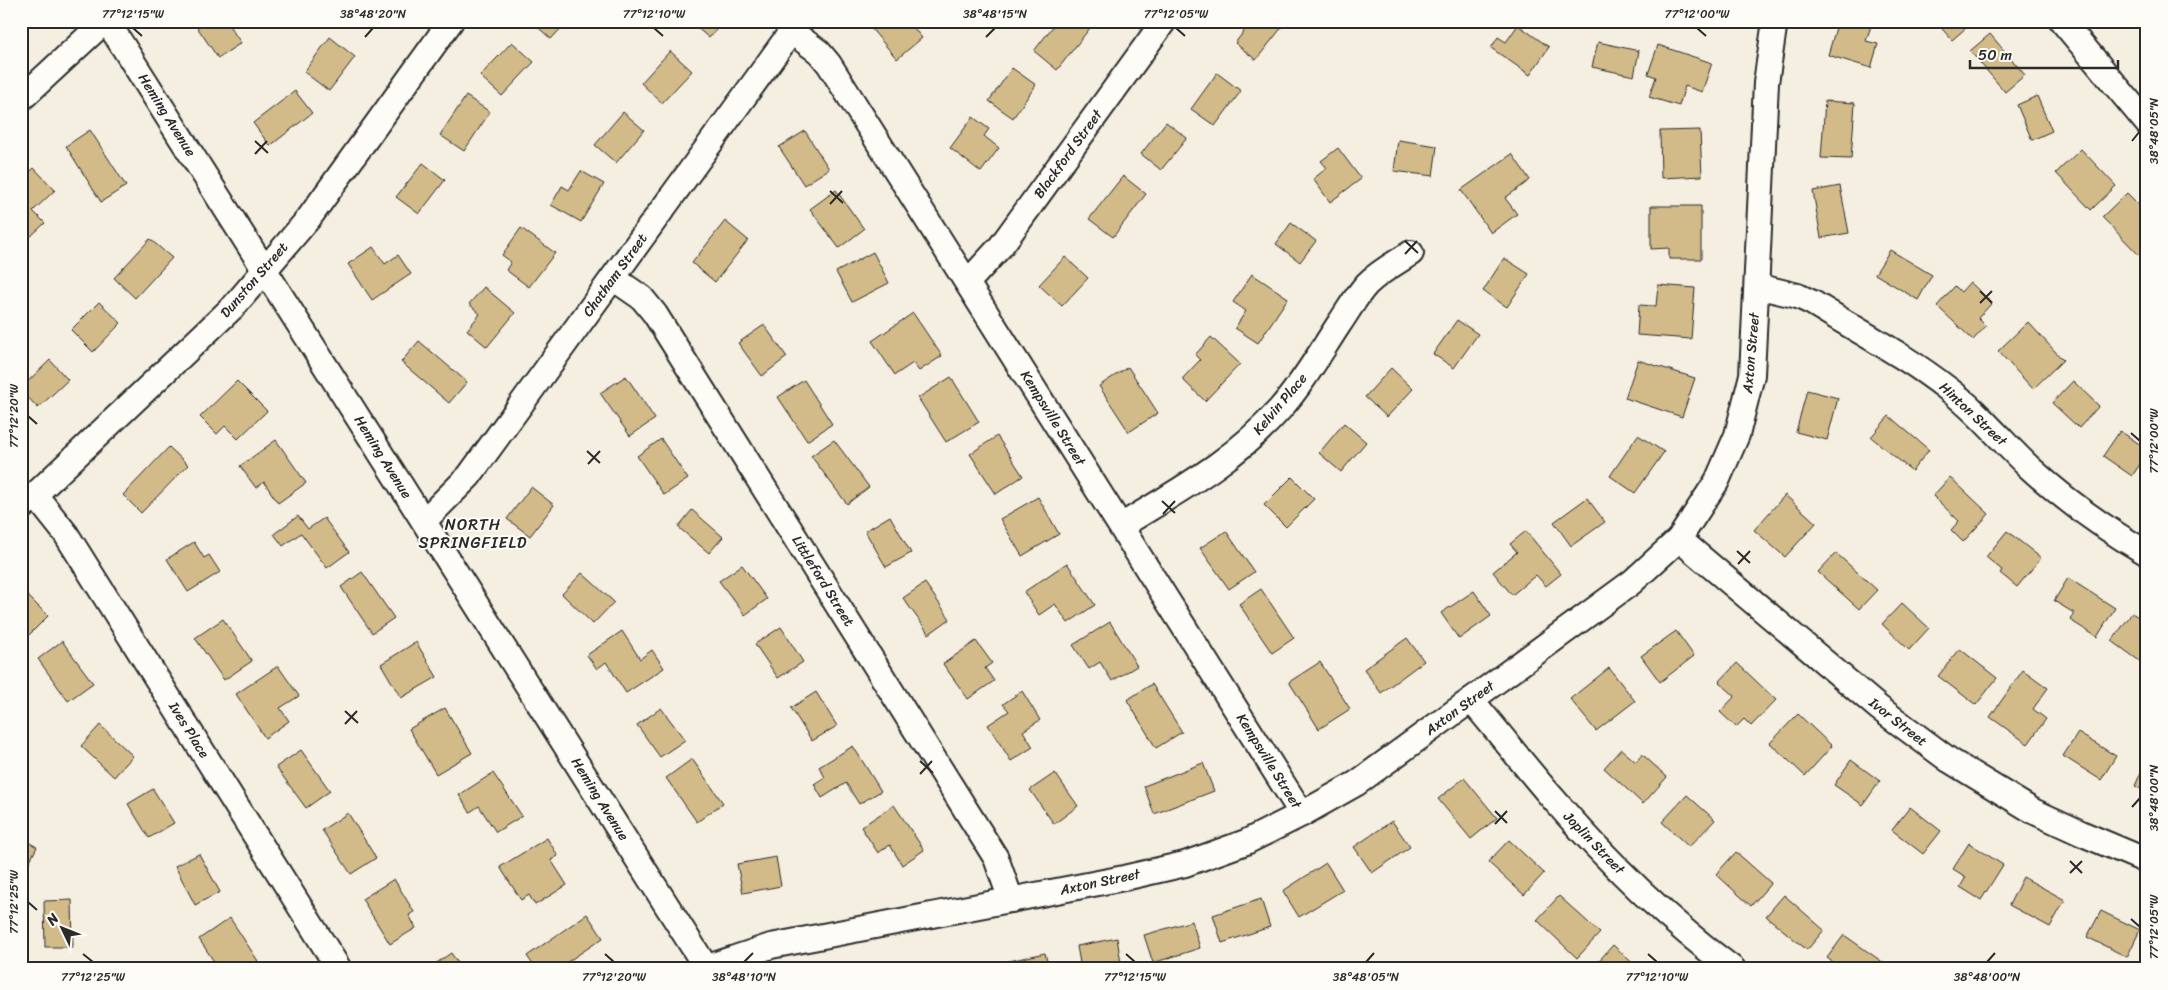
<svg xmlns="http://www.w3.org/2000/svg" width="2168" height="990" viewBox="0 0 2168 990" font-family="Sriracha,sans-serif">
<rect width="100%" height="100%" fill="#f4efe1"/>
<filter id="ink" filterUnits="userSpaceOnUse"><feTurbulence type="fractalNoise" baseFrequency=".02" numOctaves="2"/><feDisplacementMap in="SourceGraphic" scale="10" xChannelSelector="R" yChannelSelector="G"/><feConvolveMatrix kernelMatrix="1 2 1 2 8 2 1 2 1" color-interpolation-filters="sRGB"/></filter>
<g filter="url(#ink)">
<g fill="#d2ba89" stroke="#2b2b2b">
<path d="M 193,21 L 226,21 L 241,43 L 218,58 Z"/>
<path d="M 363,21 L 377,21 L 372,28 Z"/>
<path d="M 531,21 L 568,21 L 551,39 Z"/>
<path d="M 689,21 L 724,21 L 709,38 Z"/>
<path d="M 874,21 L 908,21 L 922,38 L 897,59 L 869,26 Z"/>
<path d="M 1057,21 L 1082,21 L 1090,28 L 1057,70 L 1034,51 Z"/>
<path d="M 1252,21 L 1275,21 L 1282,27 L 1256,60 L 1235,43 Z"/>
<path d="M 1838,21 L 1856,21 L 1871,26 L 1866,41 L 1878,44 L 1871,68 L 1828,55 Z"/>
<path d="M 1935,21 L 1974,21 L 1952,40 Z"/>
<path d="M 1518,25 L 1549,47 L 1530,75 L 1491,48 L 1498,37 L 1506,42 Z"/>
<path d="M 1990,34 L 2025,75 L 2005,92 L 1970,51 Z"/>
<path d="M 330,37 L 355,57 L 329,91 L 304,72 Z"/>
<path d="M 512,42 L 534,62 L 502,96 L 480,76 Z"/>
<path d="M 1598,42 L 1639,51 L 1634,76 L 1592,67 Z"/>
<path d="M 1658,45 L 1712,63 L 1702,92 L 1685,86 L 1679,106 L 1649,97 L 1656,77 L 1648,74 Z"/>
<path d="M 670,51 L 692,71 L 662,103 L 641,83 Z"/>
<path d="M 1012,68 L 1036,85 L 1013,118 L 989,101 Z"/>
<path d="M 1217,73 L 1241,91 L 1215,126 L 1191,109 Z"/>
<path d="M 295,91 L 312,113 L 270,146 L 253,123 Z"/>
<path d="M 466,96 L 490,112 L 464,151 L 440,135 Z"/>
<path d="M 2037,96 L 2052,131 L 2032,140 L 2017,105 Z"/>
<path d="M 1825,101 L 1855,103 L 1851,159 L 1821,158 Z"/>
<path d="M 623,112 L 644,130 L 616,163 L 595,145 Z"/>
<path d="M 973,117 L 989,129 L 984,136 L 999,148 L 981,172 L 950,148 Z"/>
<path d="M 1166,122 L 1187,138 L 1161,170 L 1141,154 Z"/>
<path d="M 90,130 L 126,186 L 101,202 L 66,146 Z"/>
<path d="M 1700,130 L 1702,176 L 1661,178 L 1660,131 Z"/>
<path d="M 805,131 L 829,169 L 804,185 L 779,147 Z"/>
<path d="M 1398,140 L 1437,146 L 1433,176 L 1394,171 Z"/>
<path d="M 1338,148 L 1361,179 L 1330,202 L 1313,179 L 1327,168 L 1321,161 Z"/>
<path d="M 2081,149 L 2116,186 L 2091,210 L 2056,173 Z"/>
<path d="M 1512,154 L 1530,180 L 1505,198 L 1517,214 L 1491,233 L 1461,190 Z"/>
<path d="M 423,163 L 445,180 L 419,214 L 396,197 Z"/>
<path d="M 34,168 L 55,190 L 33,211 L 45,223 L 30,237 L 21,229 L 21,180 Z"/>
<path d="M 581,171 L 604,184 L 581,222 L 551,205 L 562,186 L 569,190 Z"/>
<path d="M 1123,176 L 1146,194 L 1113,237 L 1089,219 Z"/>
<path d="M 1840,186 L 1849,233 L 1821,238 L 1813,191 Z"/>
<path d="M 836,190 L 864,229 L 839,248 L 810,209 Z"/>
<path d="M 2127,193 L 2147,213 L 2147,248 L 2139,255 L 2102,217 Z"/>
<path d="M 1651,206 L 1701,206 L 1701,259 L 1669,259 L 1669,248 L 1651,249 Z"/>
<path d="M 725,221 L 748,240 L 715,282 L 692,263 Z"/>
<path d="M 1291,223 L 1316,241 L 1300,262 L 1276,244 Z"/>
<path d="M 521,228 L 555,253 L 529,287 L 506,270 L 511,262 L 502,255 Z"/>
<path d="M 150,239 L 172,258 L 135,298 L 114,278 Z"/>
<path d="M 373,247 L 385,264 L 398,255 L 411,274 L 372,300 L 348,264 Z"/>
<path d="M 1890,250 L 1932,275 L 1918,300 L 1875,274 Z"/>
<path d="M 873,252 L 889,283 L 852,302 L 836,272 Z"/>
<path d="M 1065,257 L 1088,278 L 1062,306 L 1039,285 Z"/>
<path d="M 1504,258 L 1529,274 L 1507,307 L 1483,291 Z"/>
<path d="M 1252,274 L 1288,298 L 1258,343 L 1235,328 L 1246,311 L 1233,302 Z"/>
<path d="M 1970,282 L 1992,303 L 1978,318 L 1986,326 L 1973,340 L 1937,306 L 1955,286 L 1961,292 Z"/>
<path d="M 1658,285 L 1695,288 L 1691,339 L 1637,335 L 1639,305 L 1656,306 Z"/>
<path d="M 484,287 L 515,313 L 487,347 L 467,330 L 480,314 L 469,304 Z"/>
<path d="M 99,302 L 121,323 L 93,352 L 71,330 Z"/>
<path d="M 913,313 L 942,356 L 919,371 L 913,363 L 895,375 L 872,341 Z"/>
<path d="M 1457,320 L 1478,334 L 1454,368 L 1433,354 Z"/>
<path d="M 2028,322 L 2063,360 L 2033,389 L 1998,351 Z"/>
<path d="M 764,325 L 787,357 L 762,376 L 738,343 Z"/>
<path d="M 1211,337 L 1240,364 L 1205,401 L 1182,379 L 1200,360 L 1195,355 Z"/>
<path d="M 419,341 L 467,382 L 449,403 L 401,362 Z"/>
<path d="M 50,360 L 68,380 L 38,408 L 21,390 L 21,388 Z"/>
<path d="M 1638,360 L 1695,378 L 1682,417 L 1625,398 Z"/>
<path d="M 1128,367 L 1158,413 L 1129,432 L 1099,386 Z"/>
<path d="M 1391,368 L 1413,389 L 1387,417 L 1365,397 Z"/>
<path d="M 626,376 L 655,419 L 630,436 L 600,393 Z"/>
<path d="M 951,377 L 979,422 L 946,442 L 918,398 Z"/>
<path d="M 804,380 L 832,424 L 807,441 L 778,397 Z"/>
<path d="M 237,381 L 267,411 L 238,439 L 225,426 L 217,434 L 200,417 Z"/>
<path d="M 2073,381 L 2099,406 L 2079,428 L 2052,403 Z"/>
<path d="M 1807,390 L 1838,398 L 1827,440 L 1796,432 Z"/>
<path d="M 1889,416 L 1929,450 L 1912,471 L 1871,437 Z"/>
<path d="M 1344,423 L 1366,442 L 1341,472 L 1319,453 Z"/>
<path d="M 2120,431 L 2147,449 L 2147,454 L 2132,476 L 2103,456 Z"/>
<path d="M 1638,435 L 1664,452 L 1635,493 L 1610,476 Z"/>
<path d="M 997,436 L 1023,476 L 996,494 L 970,454 Z"/>
<path d="M 661,439 L 688,479 L 664,495 L 637,456 Z"/>
<path d="M 276,440 L 306,483 L 278,503 L 264,482 L 256,488 L 240,466 Z"/>
<path d="M 834,440 L 869,487 L 847,504 L 811,456 Z"/>
<path d="M 169,447 L 188,465 L 141,513 L 123,495 Z"/>
<path d="M 1292,477 L 1314,499 L 1286,527 L 1264,505 Z"/>
<path d="M 1950,477 L 1989,514 L 1963,542 L 1951,530 L 1959,521 L 1933,496 Z"/>
<path d="M 531,487 L 554,505 L 530,536 L 507,519 Z"/>
<path d="M 1785,495 L 1816,523 L 1785,557 L 1754,530 Z"/>
<path d="M 1038,497 L 1059,534 L 1022,556 L 1000,519 Z"/>
<path d="M 1587,498 L 1605,522 L 1571,546 L 1554,522 Z"/>
<path d="M 692,510 L 723,537 L 709,553 L 678,527 Z"/>
<path d="M 298,516 L 308,529 L 324,518 L 349,552 L 327,568 L 301,533 L 283,546 L 274,534 Z"/>
<path d="M 890,516 L 911,553 L 886,567 L 865,531 Z"/>
<path d="M 1226,531 L 1254,572 L 1229,589 L 1200,548 Z"/>
<path d="M 1526,531 L 1561,574 L 1546,586 L 1536,575 L 1512,595 L 1493,572 L 1517,552 L 1510,544 Z"/>
<path d="M 2007,531 L 2041,558 L 2017,587 L 2000,573 L 2002,570 L 1986,557 Z"/>
<path d="M 194,542 L 204,558 L 209,555 L 220,572 L 188,592 L 167,559 Z"/>
<path d="M 1836,553 L 1877,590 L 1859,609 L 1818,572 Z"/>
<path d="M 1067,563 L 1095,605 L 1068,623 L 1055,604 L 1039,615 L 1024,592 Z"/>
<path d="M 742,565 L 767,599 L 745,615 L 719,581 Z"/>
<path d="M 362,572 L 394,618 L 372,633 L 341,587 Z"/>
<path d="M 582,573 L 614,602 L 593,624 L 562,594 Z"/>
<path d="M 2068,578 L 2115,608 L 2097,637 L 2070,620 L 2074,613 L 2054,601 Z"/>
<path d="M 925,583 L 950,619 L 929,634 L 903,598 Z"/>
<path d="M 21,589 L 48,616 L 21,643 Z"/>
<path d="M 1261,589 L 1294,638 L 1272,653 L 1239,604 Z"/>
<path d="M 1474,591 L 1491,616 L 1459,639 L 1441,613 Z"/>
<path d="M 1902,603 L 1929,628 L 1909,650 L 1882,624 Z"/>
<path d="M 2132,613 L 2147,623 L 2147,654 L 2141,662 L 2112,641 Z"/>
<path d="M 223,619 L 252,661 L 224,680 L 195,638 Z"/>
<path d="M 1110,622 L 1137,666 L 1112,681 L 1100,662 L 1089,669 L 1073,645 Z"/>
<path d="M 781,627 L 803,662 L 778,678 L 755,644 Z"/>
<path d="M 622,631 L 640,659 L 652,650 L 664,668 L 626,693 L 606,662 L 597,669 L 587,655 Z"/>
<path d="M 1676,631 L 1694,656 L 1660,682 L 1641,656 Z"/>
<path d="M 1407,638 L 1424,661 L 1381,693 L 1364,669 Z"/>
<path d="M 62,641 L 93,683 L 68,701 L 38,659 Z"/>
<path d="M 976,641 L 992,663 L 985,668 L 994,681 L 968,699 L 943,664 Z"/>
<path d="M 416,642 L 437,677 L 401,698 L 381,664 Z"/>
<path d="M 1960,649 L 1997,678 L 1976,705 L 1938,676 Z"/>
<path d="M 1320,662 L 1350,709 L 1319,729 L 1289,682 Z"/>
<path d="M 1737,663 L 1776,700 L 1751,726 L 1744,719 L 1736,727 L 1720,712 L 1735,696 L 1719,682 Z"/>
<path d="M 278,666 L 299,696 L 280,708 L 289,721 L 265,738 L 236,694 Z"/>
<path d="M 1609,668 L 1635,701 L 1596,731 L 1570,699 Z"/>
<path d="M 2023,670 L 2048,688 L 2033,709 L 2046,719 L 2028,744 L 1990,717 Z"/>
<path d="M 1152,684 L 1182,732 L 1156,748 L 1127,700 Z"/>
<path d="M 1022,691 L 1040,720 L 1023,731 L 1033,747 L 1011,761 L 988,725 L 1009,711 L 1003,704 Z"/>
<path d="M 816,692 L 837,726 L 812,741 L 791,708 Z"/>
<path d="M 445,708 L 472,753 L 436,774 L 409,729 Z"/>
<path d="M 661,708 L 685,740 L 660,757 L 637,725 Z"/>
<path d="M 1798,714 L 1832,746 L 1805,776 L 1770,743 Z"/>
<path d="M 100,725 L 133,756 L 114,777 L 81,746 Z"/>
<path d="M 2078,733 L 2116,756 L 2101,780 L 2063,756 Z"/>
<path d="M 853,746 L 881,791 L 859,804 L 846,783 L 822,798 L 814,784 L 825,777 L 819,767 Z"/>
<path d="M 1621,749 L 1636,762 L 1642,754 L 1667,777 L 1643,804 L 1604,768 Z"/>
<path d="M 301,750 L 330,791 L 306,808 L 276,767 Z"/>
<path d="M 692,759 L 723,803 L 697,822 L 666,778 Z"/>
<path d="M 1851,760 L 1880,781 L 1863,805 L 1834,785 Z"/>
<path d="M 1203,763 L 1214,791 L 1154,814 L 1144,786 Z"/>
<path d="M 2145,763 L 2147,764 L 2147,792 L 2135,786 Z"/>
<path d="M 493,773 L 522,816 L 496,832 L 479,806 L 470,812 L 459,795 Z"/>
<path d="M 1055,773 L 1078,806 L 1054,824 L 1030,790 Z"/>
<path d="M 1464,778 L 1497,818 L 1471,839 L 1438,799 Z"/>
<path d="M 153,789 L 174,823 L 149,838 L 128,804 Z"/>
<path d="M 1687,795 L 1715,820 L 1689,847 L 1662,822 Z"/>
<path d="M 894,805 L 924,850 L 902,865 L 890,845 L 878,853 L 861,827 Z"/>
<path d="M 1910,807 L 1941,831 L 1923,854 L 1892,830 Z"/>
<path d="M 348,813 L 376,858 L 351,874 L 322,830 Z"/>
<path d="M 1392,821 L 1410,847 L 1372,873 L 1354,847 Z"/>
<path d="M 21,838 L 37,847 L 25,870 L 21,868 Z"/>
<path d="M 547,838 L 558,856 L 551,860 L 567,885 L 535,905 L 529,895 L 521,900 L 500,867 Z"/>
<path d="M 1509,840 L 1544,873 L 1524,895 L 1488,862 Z"/>
<path d="M 1969,843 L 2003,865 L 1981,900 L 1960,887 L 1966,877 L 1953,869 Z"/>
<path d="M 1736,852 L 1771,883 L 1751,906 L 1716,874 Z"/>
<path d="M 199,854 L 220,892 L 195,905 L 175,866 Z"/>
<path d="M 776,857 L 781,886 L 743,893 L 737,864 Z"/>
<path d="M 1326,863 L 1343,890 L 1299,917 L 1283,891 Z"/>
<path d="M 2023,877 L 2065,900 L 2050,927 L 2009,905 Z"/>
<path d="M 394,879 L 414,912 L 409,915 L 416,928 L 390,944 L 362,899 Z"/>
<path d="M 1784,895 L 1824,930 L 1807,950 L 1766,916 Z"/>
<path d="M 1559,896 L 1600,933 L 1577,958 L 1537,920 Z"/>
<path d="M 1261,899 L 1270,927 L 1222,943 L 1213,915 Z"/>
<path d="M 72,900 L 73,947 L 45,947 L 44,901 Z"/>
<path d="M 2101,911 L 2140,930 L 2127,957 L 2087,937 Z"/>
<path d="M 587,914 L 603,938 L 557,969 L 536,969 L 527,956 Z"/>
<path d="M 230,918 L 258,961 L 246,969 L 219,969 L 199,939 Z"/>
<path d="M 1192,921 L 1200,948 L 1153,963 L 1144,935 Z"/>
<path d="M 1844,935 L 1884,963 L 1880,969 L 1842,969 L 1827,958 Z"/>
<path d="M 1117,938 L 1122,969 L 1081,969 L 1077,946 Z"/>
<path d="M 1613,945 L 1639,969 L 1599,969 L 1595,965 Z"/>
<path d="M 451,953 L 462,969 L 428,969 Z"/>
<path d="M 1045,953 L 1049,969 L 997,969 L 996,964 Z"/>
</g>
<g fill="none" stroke-linecap="round" stroke-linejoin="round">
<defs>
<g id="minor">
<path d="M 107,21 L 707,969"/>
<path d="M 2062,21 L 2147,123"/>
<path d="M 792,32 L 819,52 L 829,64 L 1302,814"/>
<path d="M 21,99 L 105,21"/>
<path d="M 613,278 L 642,298 L 655,314 L 996,858 L 1011,900"/>
<path d="M 968,282 L 1001,246 L 1164,21"/>
<path d="M 1757,286 L 1798,296 L 1813,303 C 1858,331 1906,356 1948,389 C 1979,412 2002,442 2030,468 C 2066,501 2105,529 2147,553"/>
<path d="M 35,495 L 66,534 L 339,969"/>
<path d="M 21,508 L 234,306 L 309,218 L 451,21"/>
<path d="M 424,521 L 469,476 L 799,21"/>
<path d="M 1121,526 C 1179,490 1234,461 1280,409 C 1303,383 1320,353 1339,324 C 1348,311 1356,296 1367,284 C 1380,271 1396,263 1411,253"/>
<path d="M 1679,539 L 1879,708 L 1949,760 L 2033,811 L 2083,834 L 2147,861"/>
<path d="M 1471,700 C 1498,731 1522,763 1549,794 C 1604,858 1665,919 1733,969"/>
<path d="M 702,969 L 771,946 L 1124,878 L 1185,864 L 1246,842 L 1302,814 L 1357,783 L 1471,700 L 1632,582 L 1679,539 L 1717,481 L 1737,435 L 1752,375 L 1766,83 L 1775,21"/>
</g>
</defs>
<use href="#minor" stroke="#2b2b2b" stroke-width="28"/>
<use href="#minor" stroke="#fdfcf7" stroke-width="24"/>
</g>
</g>
<path fill="none" stroke="#2b2b2b" stroke-width="2" d="M 133,28 L 142,36M 654,28 L 663,36M 1176,28 L 1185,36M 1697,28 L 1706,36M 365,37 L 373,28M 986,37 L 995,28M 255,141 L 268,153M 2132,141 L 2140,131M 255,154 L 267,141M 830,191 L 843,203M 830,204 L 842,191M 1405,241 L 1418,253M 1405,254 L 1417,241M 1980,291 L 1992,303M 1980,303 L 1992,291M 28,416 L 37,424M 2131,433 L 2140,441M 587,451 L 600,463M 588,464 L 600,451M 1162,501 L 1175,513M 1163,514 L 1175,501M 1737,551 L 1750,563M 1738,564 L 1750,551M 345,711 L 358,723M 345,724 L 357,711M 920,761 L 933,773M 920,774 L 932,761M 2132,807 L 2140,798M 1495,811 L 1507,823M 1495,824 L 1507,811M 2070,861 L 2082,873M 2070,873 L 2082,861M 28,902 L 37,910M 2131,919 L 2140,927M 83,954 L 93,962M 605,954 L 614,962M 1126,954 L 1135,962M 1648,954 L 1657,962M 744,962 L 753,953M 1366,962 L 1374,953M 1987,962 L 1995,953"/>
<g text-anchor="middle" dominant-baseline="central" stroke-width="4" stroke-linejoin="round" paint-order="stroke">
<g font-size="14" fill="#2b2b2b" stroke="#fdfcf7">
<text transform="translate(167 115) rotate(58)">Heming Avenue</text>
<text transform="translate(1068 154) rotate(-54)">Blackford Street</text>
<text transform="translate(615 275) rotate(-54)">Chatham Street</text>
<text transform="translate(254 280) rotate(-49)">Dunston Street</text>
<text transform="translate(1751 353) rotate(-85)">Axton Street</text>
<text transform="translate(1280 404) rotate(-50)">Kelvin Place</text>
<text transform="translate(1973 414) rotate(43)">Hinton Street</text>
<text transform="translate(1053 418) rotate(58)">Kempsville Street</text>
<text transform="translate(383 457) rotate(58)">Heming Avenue</text>
<text transform="translate(823 581) rotate(58)">Littleford Street</text>
<text transform="translate(1460 708) rotate(-36)">Axton Street</text>
<text transform="translate(1898 722) rotate(38)">Ivor Street</text>
<text transform="translate(189 730) rotate(58)">Ives Place</text>
<text transform="translate(1269 761) rotate(58)">Kempsville Street</text>
<text transform="translate(600 799) rotate(58)">Heming Avenue</text>
<text transform="translate(1594 843) rotate(46)">Joplin Street</text>
<text transform="translate(1100 882) rotate(-12)">Axton Street</text>
</g>
<g font-size="16" letter-spacing="1" fill="#2b2b2b" stroke="#fdfcf7">
<text x="473" y="524">NORTH<tspan x="473" dy="18">SPRINGFIELD</tspan></text>
</g>
</g>
<rect width="2168" height="990" fill="none" stroke="#fdfcf7" stroke-width="55"/>
<g transform="translate(62 928) rotate(313)" stroke="#fdfcf7" stroke-width="4" paint-order="stroke">
<path d="M0-4L9 19L0 12L-9 19Z" fill="#2b2b2b"/>
<text y="-8" font-size="14" font-weight="bold" text-anchor="middle" fill="#2b2b2b">N</text>
</g>
<path d="M1970 60v8h148v-8" fill="none" stroke="#2b2b2b" stroke-width="2.5"/>
<text x="1978" y="60" font-size="15" fill="#2b2b2b" stroke="#fdfcf7" stroke-width="4" paint-order="stroke">50 m</text>
<rect x="28" y="28" width="2112" height="934" fill="none" stroke="#2b2b2b" stroke-width="2"/>
<g font-size="12" text-anchor="middle" fill="#2b2b2b">
<text x="133" y="18">77°12'15"W</text>
<text x="373" y="18">38°48'20"N</text>
<text x="654" y="18">77°12'10"W</text>
<text x="995" y="18">38°48'15"N</text>
<text x="1176" y="18">77°12'05"W</text>
<text x="1697" y="18">77°12'00"W</text>
<text transform="translate(2154 131) rotate(-90)" y="4">38°48'05"N</text>
<text transform="translate(14 416) rotate(-90)" y="4">77°12'20"W</text>
<text transform="translate(2154 441) rotate(-90)" y="4">77°12'00"W</text>
<text transform="translate(2154 798) rotate(-90)" y="4">38°48'00"N</text>
<text transform="translate(14 902) rotate(-90)" y="4">77°12'25"W</text>
<text transform="translate(2154 927) rotate(-90)" y="4">77°12'05"W</text>
<text x="93" y="981">77°12'25"W</text>
<text x="614" y="981">77°12'20"W</text>
<text x="744" y="981">38°48'10"N</text>
<text x="1135" y="981">77°12'15"W</text>
<text x="1366" y="981">38°48'05"N</text>
<text x="1657" y="981">77°12'10"W</text>
<text x="1987" y="981">38°48'00"N</text>
</g>
</svg>
